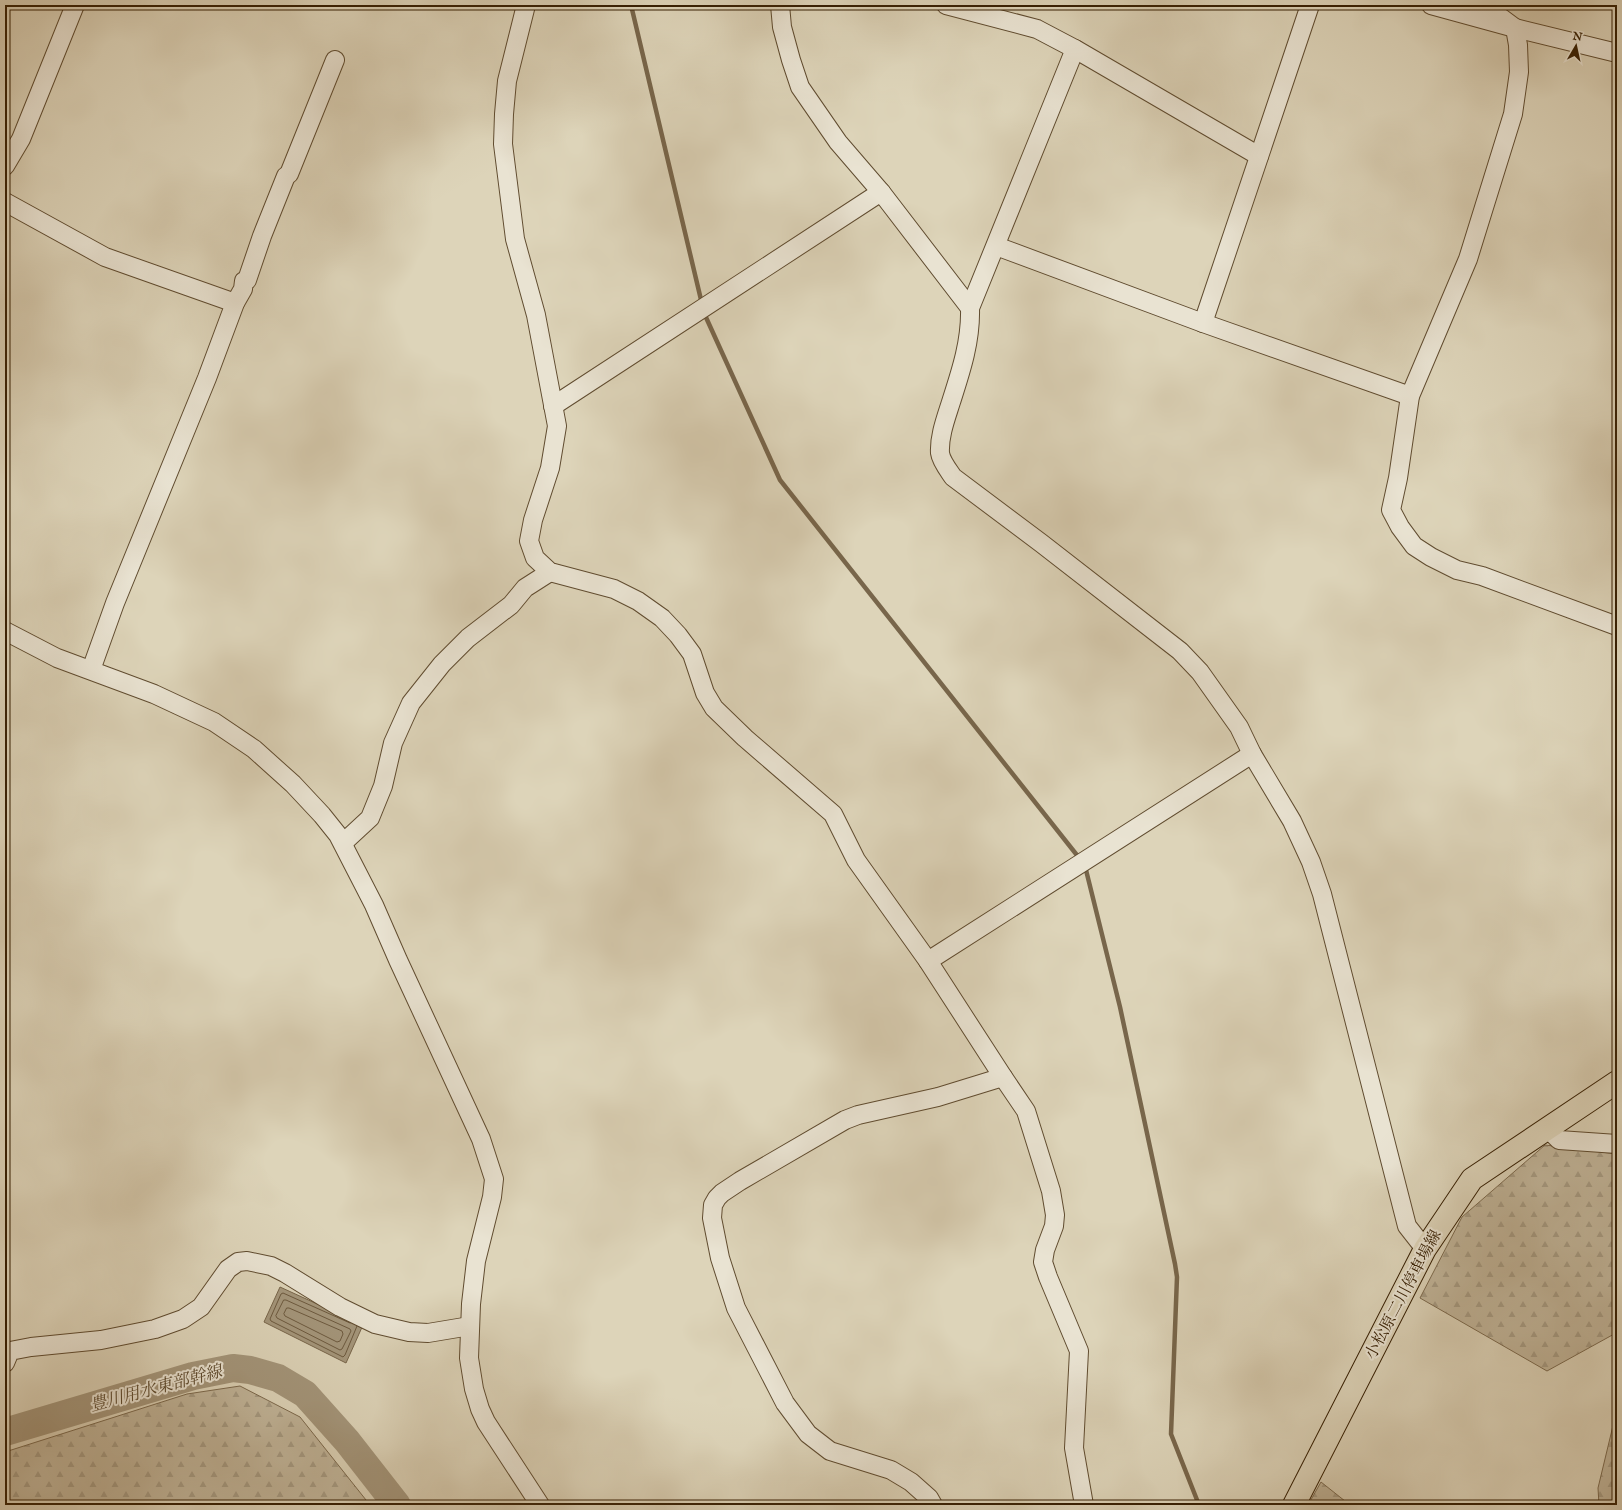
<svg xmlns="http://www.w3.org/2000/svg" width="1622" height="1510" viewBox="0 0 1622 1510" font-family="'IM FELL English','Noto Serif JP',serif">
<defs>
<pattern id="forest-firs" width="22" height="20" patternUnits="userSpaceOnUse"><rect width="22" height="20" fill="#c1b59a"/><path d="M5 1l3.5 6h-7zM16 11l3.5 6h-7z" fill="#a69b83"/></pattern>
</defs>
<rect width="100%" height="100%" fill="#ddd4b9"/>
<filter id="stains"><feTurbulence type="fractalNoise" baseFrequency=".005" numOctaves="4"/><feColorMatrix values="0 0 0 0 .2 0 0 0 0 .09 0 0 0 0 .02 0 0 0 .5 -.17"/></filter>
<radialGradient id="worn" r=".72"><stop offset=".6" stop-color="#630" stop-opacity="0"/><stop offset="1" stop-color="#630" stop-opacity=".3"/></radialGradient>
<g fill="url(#forest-firs)" stroke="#7c6a4e">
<path d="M 1545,1145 L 1617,1154 L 1617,1334 L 1616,1333 L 1547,1371 L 1420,1298 L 1462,1217 Z"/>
<path d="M 240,1386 L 300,1417 L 370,1505 L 5,1505 L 5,1452 L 187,1394 Z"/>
<path d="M 1617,1409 L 1617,1505 L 1599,1505 L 1598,1488 Z"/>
<path d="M 1321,1482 L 1350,1505 L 1308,1505 Z"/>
</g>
<path fill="#a4967b" stroke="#78664b" d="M 280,1287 L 363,1325 L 346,1363 L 264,1322 Z"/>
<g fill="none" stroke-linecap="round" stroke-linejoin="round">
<g stroke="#6d5a3f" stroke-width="1">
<path d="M 284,1300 L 286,1300 L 350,1329 L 351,1331 L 342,1349 L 340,1350 L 277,1318 L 276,1316 Z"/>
<path d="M 287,1308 L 289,1308 L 342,1331 L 343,1334 L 340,1341 L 337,1342 L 285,1316 L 284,1314 Z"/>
<path d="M 350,1323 L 283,1293 L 281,1294 L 270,1319 L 271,1321 L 343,1357 L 345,1355 L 357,1326"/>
</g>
<g stroke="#78664b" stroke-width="4.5">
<path d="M 631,5 L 702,304"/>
<path d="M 704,313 L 780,480 L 1080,859"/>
<path d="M 1084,865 L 1086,870 L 1120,1007 L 1175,1264 L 1177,1277 L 1171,1434 L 1199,1505"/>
</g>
<path stroke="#a4967b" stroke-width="28" d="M 5,1432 L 193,1376 L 233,1368 L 250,1370 L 278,1378 L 305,1394 L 347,1441 L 397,1505"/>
<defs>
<g id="minor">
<path d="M 526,5 L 507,81 L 504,114 L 503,144 L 515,239 L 536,315 L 557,426 L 550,468 L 533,520 L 529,541 L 535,558 L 550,572 L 614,589 L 638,601 L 662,618 L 678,635 L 692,654 L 705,693 L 714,708 L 745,738 L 833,814 L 856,860 L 928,961 L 1003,1077 L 1026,1111 L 1051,1191 L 1055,1215 L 1054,1226 L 1045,1250 L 1043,1262 L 1048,1277 L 1079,1351 L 1074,1448 L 1084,1505"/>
<path d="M 780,5 L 782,27 L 791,60 L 800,87 L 838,142 L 881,192 L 970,308"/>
<path d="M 946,5 L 1037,29 L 1075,49 L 1259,156"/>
<path d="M 1431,5 L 1515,28 L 1617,53"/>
<path d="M 1484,5 L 1515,28 L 1518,45 L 1519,72 L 1513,114 L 1468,259 L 1410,396 L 1398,478 L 1391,510 L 1400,527 L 1414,546 L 1431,557 L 1457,570 L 1482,576 L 1617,626"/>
<path d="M 1075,49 L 970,308 C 971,341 961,371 951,402 C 946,418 939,436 940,453 C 941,461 949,471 953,477 L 1041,543 L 1180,651 L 1200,672 L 1239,727 L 1252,754 L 1292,821 L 1311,862 L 1322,894 L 1407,1226 L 1425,1249"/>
<path d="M 5,166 L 21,139 L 75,5"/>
<path d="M 5,202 L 105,257 L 235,303"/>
<path d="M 996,246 L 1203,323 L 1410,396"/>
<path d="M 1203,323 L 1310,5"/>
<path d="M 553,406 L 881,192"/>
<path d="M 5,631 L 57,658 L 154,694 L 214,722 L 254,749 L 293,784 L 322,815 L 338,835 L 374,905 L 398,960 L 481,1139 L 494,1179 L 492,1197 L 476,1261 L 471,1304 L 469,1358 L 474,1389 L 480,1409 L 486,1422 L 540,1505"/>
<path d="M 91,670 L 115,603 L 207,378 L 235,303 L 243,289 L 244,281 L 247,280 L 262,236 L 286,176 L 289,174 L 335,60"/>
<path d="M 343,843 L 370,818 L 383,786 L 393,743 L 411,703 L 442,664 L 468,638 L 511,605 L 525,588 L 550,572"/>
<path d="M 928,961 L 1252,754"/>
<path d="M 1548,1129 L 1559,1140 L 1617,1144"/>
<path d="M 5,1363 L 10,1351 L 31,1347 L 101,1340 L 155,1329 L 183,1319 L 201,1307 L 228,1269 L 238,1262 L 247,1261 L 271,1266 L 285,1273 L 340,1307 L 375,1324 L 409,1332 L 428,1333 L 470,1326"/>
<path d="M 933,1505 L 929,1498 L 911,1482 L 891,1470 L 830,1451 L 808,1434 L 785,1403 L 736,1308 L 720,1258 L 712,1218 L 713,1205 L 717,1198 L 722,1193 L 740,1181 L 845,1120 L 858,1115 L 938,1097 L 1003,1077"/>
</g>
<path id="major" d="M 1294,1505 L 1425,1249 L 1472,1179 L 1617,1082"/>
</defs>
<use href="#minor" stroke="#604c30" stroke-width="20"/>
<use href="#major" stroke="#361f03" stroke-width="24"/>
<use href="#minor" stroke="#e9e3d2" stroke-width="18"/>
<use href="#major" stroke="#ddd4b9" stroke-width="22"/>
</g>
<g text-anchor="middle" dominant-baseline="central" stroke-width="4" stroke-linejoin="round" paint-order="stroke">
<g font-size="16" fill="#361f03" stroke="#e9e3d2">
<text transform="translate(1404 1295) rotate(-62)">小松原二川停車場線</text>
</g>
<g font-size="17" font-style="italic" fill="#5c492d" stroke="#e9e3d2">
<text transform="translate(156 1389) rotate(-15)">豊川用水東部幹線</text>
</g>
</g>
<rect width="1622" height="1510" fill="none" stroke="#ddd4b9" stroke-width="20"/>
<rect x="6" y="6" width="1610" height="1498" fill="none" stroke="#361f03" stroke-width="2"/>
<rect x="10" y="10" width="1602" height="1490" fill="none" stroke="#361f03"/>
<g transform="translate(1576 46) rotate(9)" stroke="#e9e3d2" stroke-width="3" paint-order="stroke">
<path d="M0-3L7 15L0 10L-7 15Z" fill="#361f03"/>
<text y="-6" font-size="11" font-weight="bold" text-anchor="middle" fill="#361f03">N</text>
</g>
<rect width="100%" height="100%" filter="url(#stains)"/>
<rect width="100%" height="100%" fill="url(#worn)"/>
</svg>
